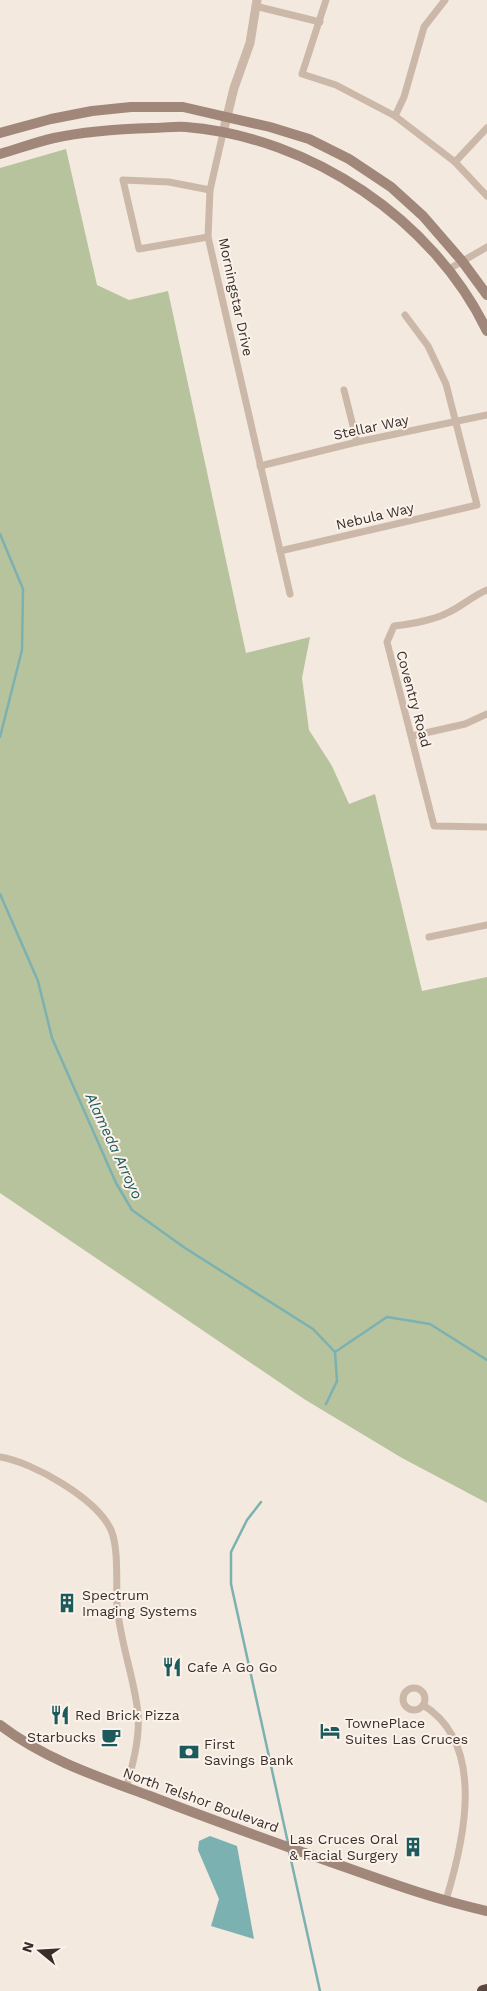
<svg xmlns="http://www.w3.org/2000/svg" width="487" height="1991" viewBox="0 0 487 1991" font-family="'Work Sans',sans-serif">
<rect width="100%" height="100%" fill="#f3e9de"/>
<path fill="#b7c39d" d="M 66,149 L 97,285 L 129,300 L 168,291 L 246,653 L 310,637 L 302,678 L 309,730 L 332,766 L 349,804 L 375,794 L 422,991 L 487,977 L 487,1503 L 402,1458 L 304,1399 L 0,1193 L 0,168 Z"/>
<path fill="#7cb1b2" d="M 210,1836 L 237,1846 L 254,1939 L 211,1926 L 219,1899 L 198,1850 L 199,1841 Z"/>
<g fill="none" stroke-linecap="round" stroke-linejoin="round">
<g stroke="#7cb1b2" stroke-width="2.5">
<path d="M 0,534 L 23,589 L 22,650 L 0,737"/>
<path d="M 0,894 L 38,981 L 52,1038 L 116,1183 L 132,1210 L 185,1248 L 313,1329 L 335,1352 L 337,1381 L 326,1404"/>
<path d="M 335,1352 L 387,1317 L 430,1324 L 487,1360"/>
<path d="M 261,1502 L 247,1520 L 231,1552 L 231,1584 L 288,1843"/>
<path d="M 289,1851 L 320,1991"/>
</g>
<g stroke="#ccb8a9" stroke-width="7">
<path d="M 326,0 L 302,74 L 336,85 L 395,116 L 455,162 L 487,196"/>
<path d="M 255,6 L 320,22"/>
<path d="M 395,116 L 404,97 L 424,27 L 445,0"/>
<path d="M 223,133 L 210,190 L 208,237 L 290,594"/>
<path d="M 455,162 L 487,128"/>
<path d="M 208,237 L 139,249 L 123,180 L 169,182 L 210,190"/>
<path d="M 449,269 L 487,247"/>
<path d="M 344,390 L 357,442"/>
<path d="M 260,466 L 357,442 L 487,415"/>
<path d="M 280,551 L 477,505 L 446,384 L 428,346 L 405,315"/>
<path d="M 487,590 C 472,596 460,608 445,614 C 430,621 411,624 394,626 L 387,642 L 434,826 L 487,827"/>
<path d="M 412,736 L 465,724 L 487,714"/>
<path d="M 429,937 L 487,925"/>
<path d="M 0,1457 C 33,1462 97,1499 111,1530 C 119,1548 116,1585 117,1605 C 120,1642 134,1677 138,1713 C 140,1738 133,1764 126,1788"/>
<circle cx="414" cy="1699" r="11"/>
<path d="M 423,1705 C 487,1744 464,1841 446,1900"/>
</g>
<path stroke="#ccb8a9" stroke-width="9" d="M 223,133 L 234,88 L 250,43 L 257,0"/>
<g stroke="#a0877a" stroke-width="10">
<path d="M 0,133 L 51,119 L 92,111 L 131,107 L 183,107 L 270,127 L 309,139 L 349,159 L 391,187 L 423,216 L 462,261 L 487,295"/>
<path d="M 0,154 C 18,149 36,142 54,138 C 86,131 120,129 152,128 C 163,128 175,126 186,127 C 310,137 433,219 487,331"/>
<path d="M 0,1725 C 44,1759 98,1777 150,1796 C 199,1815 249,1833 299,1851 C 361,1872 423,1897 487,1911"/>
</g>
<path stroke="#5a4840" stroke-width="12" d="M 483,1991 L 487,1990"/>
</g>
<defs>
<symbol id="building-bare" viewBox="-9 -9 18 18"><path d="M-4-6H4V6H1V3H-1V6H-4ZM-2.5-4.3h1.7v1.8h-1.7ZM.8-4.3h1.7v1.8H.8ZM-2.5-1h1.7V.8h-1.7ZM.8-1h1.7V.8H.8Z" fill="#1d5a5c" stroke="#fbf3eb" stroke-width="2.5" paint-order="stroke"/></symbol>
<symbol id="restaurant-bare" viewBox="-9 -9 18 18"><path d="M-5-6h1v4h1v-4h1v4h1v-4h1v5L-1.5 .5V6h-2V.5L-5-1ZM5-6V6H3V1.5H1.5Q1.5-4 5-6Z" fill="#1d5a5c" stroke="#fbf3eb" stroke-width="2.5" paint-order="stroke"/></symbol>
<symbol id="hotel-bare" viewBox="-9 -9 18 18"><path d="M-6-4.5h1.5V1H6V5H4.5V3h-9V5H-6ZM-4 0a1.8 1.8 0 1 1 3.6 0ZM.5 0V-2.5h3Q6-2.5 6 0Z" fill="#1d5a5c" stroke="#fbf3eb" stroke-width="2.5" paint-order="stroke"/></symbol>
<symbol id="cafe-bare" viewBox="-9 -9 18 18"><path d="M-5.5-4.5H6V0H3Q3 3.5 0 3.5H-2.5Q-5.5 3.5-5.5 0ZM3-3.2v2h1.7v-2ZM-6 4.5H4V6H-6Z" fill="#1d5a5c" stroke="#fbf3eb" stroke-width="2.5" paint-order="stroke"/></symbol>
<symbol id="bank-bare" viewBox="-9 -9 18 18"><path d="M-6-4H6V4H-6ZM0-2.3a2.3 2.3 0 1 0 0 4.6a2.3 2.3 0 1 0 0-4.6Z" fill="#1d5a5c" stroke="#fbf3eb" stroke-width="2.5" paint-order="stroke"/></symbol>
</defs>
<g fill-rule="evenodd">
<use href="#building-bare" x="53" y="1589" width="28" height="28"/>
<use href="#restaurant-bare" x="158" y="1653" width="28" height="28"/>
<use href="#restaurant-bare" x="46" y="1701" width="28" height="28"/>
<use href="#hotel-bare" x="316" y="1717" width="28" height="28"/>
<use href="#cafe-bare" x="97" y="1723" width="28" height="28"/>
<use href="#bank-bare" x="175" y="1738" width="28" height="28"/>
<use href="#building-bare" x="399" y="1833" width="28" height="28"/>
</g>
<g text-anchor="middle" dominant-baseline="central" stroke-width="4" stroke-linejoin="round" paint-order="stroke">
<g font-size="14" fill="#392e29" stroke="#fbf3eb">
<text transform="translate(236 297) rotate(78)">Morningstar Drive</text>
<text transform="translate(371 427) rotate(-12)">Stellar Way</text>
<text transform="translate(375 516) rotate(-13)">Nebula Way</text>
<text transform="translate(414 699) rotate(75)">Coventry Road</text>
<text transform="translate(201 1800) rotate(20)">North Telshor Boulevard</text>
</g>
<g font-size="14" fill="#392e29" stroke="#fbf3eb" text-anchor="start">
<text x="82" y="1595">Spectrum<tspan x="82" dy="16">Imaging Systems</tspan></text>
<text x="187" y="1667">Cafe A Go Go</text>
<text x="75" y="1715">Red Brick Pizza</text>
<text x="345" y="1723">TownePlace<tspan x="345" dy="16">Suites Las Cruces</tspan></text>
<text x="96" y="1737" text-anchor="end">Starbucks</text>
<text x="204" y="1744">First<tspan x="204" dy="16">Savings Bank</tspan></text>
<text x="398" y="1839" text-anchor="end">Las Cruces Oral<tspan x="398" dy="16">&amp; Facial Surgery</tspan></text>
</g>
<g font-size="15" font-style="italic" fill="#1d5a5c" stroke="#fbf3eb">
<text transform="translate(114 1146) rotate(65)">Alameda Arroyo</text>
</g>
</g>
<g transform="translate(40 1951) rotate(288)" stroke="#fbf3eb" stroke-width="4" paint-order="stroke">
<path d="M0-4L9 19L0 12L-9 19Z" fill="#392e29"/>
<text y="-8" font-size="14" font-weight="bold" text-anchor="middle" fill="#392e29">N</text>
</g>
</svg>
